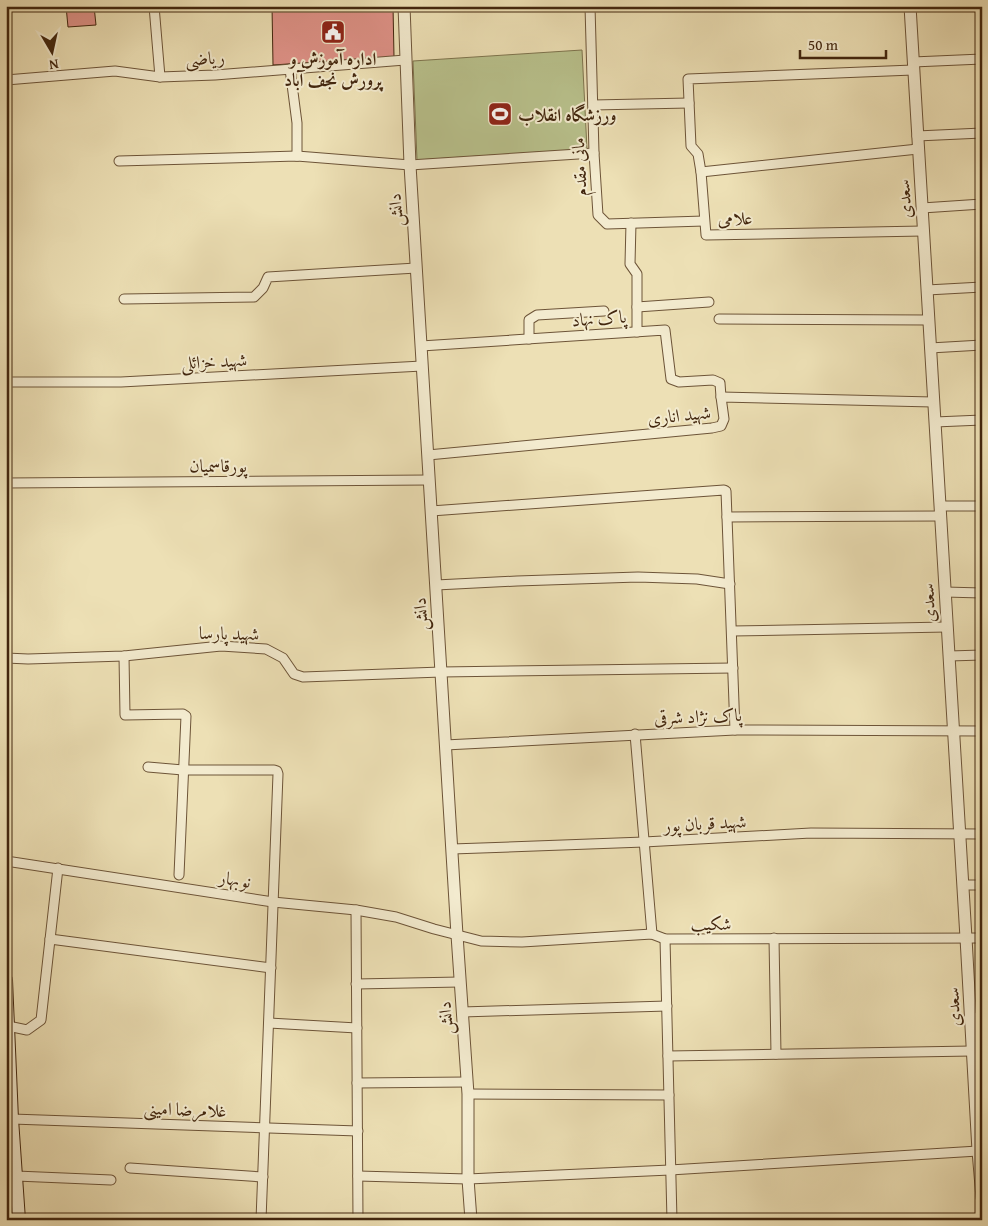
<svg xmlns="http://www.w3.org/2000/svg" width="988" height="1226" viewBox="0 0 988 1226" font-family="'Gentium Book Plus',Amiri,serif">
<rect width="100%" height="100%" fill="#ede0b5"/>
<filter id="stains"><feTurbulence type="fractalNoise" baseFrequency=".004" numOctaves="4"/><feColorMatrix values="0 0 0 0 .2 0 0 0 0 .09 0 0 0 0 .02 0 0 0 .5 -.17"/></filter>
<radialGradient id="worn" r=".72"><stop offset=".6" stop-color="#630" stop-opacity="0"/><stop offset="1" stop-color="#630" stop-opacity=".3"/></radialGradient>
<path fill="#b9c28d" stroke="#7e744e" d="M 582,50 L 587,149 L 417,160 L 413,61 Z"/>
<g fill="#df9288" stroke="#42260e">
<path d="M 66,6 L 94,6 L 96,25 L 68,27 Z"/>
<path d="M 272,6 L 393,6 L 394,57 L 273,65 Z"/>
</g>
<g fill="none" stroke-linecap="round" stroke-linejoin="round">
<defs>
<g id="minor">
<path d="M 154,6 L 160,77"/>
<path d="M 590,6 L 594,153 L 598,215 L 607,224 L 704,221"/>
<path d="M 913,62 L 982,59"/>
<path d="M 290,69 L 297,123 L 297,156"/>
<path d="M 913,70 L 688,79 L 691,146 L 698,154 L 701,172 L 706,235 L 923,231"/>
<path d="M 6,80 L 115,71 L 160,77 L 215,75 L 405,60"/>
<path d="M 593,105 L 689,103"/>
<path d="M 917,136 L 982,133"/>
<path d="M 119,161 L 297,156 L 410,165 L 594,153"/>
<path d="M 701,172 L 918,149"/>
<path d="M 922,208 L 982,204"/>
<path d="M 631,223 L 630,264 L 637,274 L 637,332"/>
<path d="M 927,290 L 982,287"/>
<path d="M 124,299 L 254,297 L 263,288 L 268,277 L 416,268"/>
<path d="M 637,307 L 709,302"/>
<path d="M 719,319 L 928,320"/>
<path d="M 529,339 L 529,320 L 537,315 L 604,311"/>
<path d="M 421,346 L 665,330 L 671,379 L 679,382 L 713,380 L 720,383 L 721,397"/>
<path d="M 930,348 L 982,345"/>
<path d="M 6,382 L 121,382 L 422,366"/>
<path d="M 935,422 L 982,420"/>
<path d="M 428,455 L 712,428 L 721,426 L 724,419 L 721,397 L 933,402"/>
<path d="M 6,483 L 429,480"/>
<path d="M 940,506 L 982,506"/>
<path d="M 431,511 L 724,490 L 726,491 L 735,730"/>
<path d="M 727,517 L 940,516"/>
<path d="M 436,585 L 517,581 L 638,577 L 697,579 L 730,584"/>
<path d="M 945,592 L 982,593"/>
<path d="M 732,631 L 947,627"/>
<path d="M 124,656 L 125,715 L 183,714 L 186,716 L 179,875"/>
<path d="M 949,656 L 982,655"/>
<path d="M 6,658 L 28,659 L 124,656 L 221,646 L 266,649 L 283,658 L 294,674 L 303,677 L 441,672 L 733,668"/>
<path d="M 635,734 L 652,934"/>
<path d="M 445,745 L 735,730 L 982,731"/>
<path d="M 148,767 L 183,770 L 274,770 L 277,771 L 278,774 L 261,1220"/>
<path d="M 452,849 L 644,842 L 811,833 L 982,834"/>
<path d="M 6,861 L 273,902 L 356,910 L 396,917 L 434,929 L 481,941 L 522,942 L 652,934 L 665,939 L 982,938"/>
<path d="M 963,885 L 982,885"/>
<path d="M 356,910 L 358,1220"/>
<path d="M 774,938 L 776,1054"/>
<path d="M 50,939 L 271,968"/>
<path d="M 665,939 L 672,1220"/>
<path d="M 356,984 L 460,982"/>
<path d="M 462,1012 L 667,1006"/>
<path d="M 971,1018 L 982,1017"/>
<path d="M 269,1023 L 357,1028"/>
<path d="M 8,1026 L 27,1030 L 41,1020 L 58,868"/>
<path d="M 668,1056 L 972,1051"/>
<path d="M 357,1083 L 467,1082"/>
<path d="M 468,1094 L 669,1095"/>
<path d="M 12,1119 L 358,1131"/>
<path d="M 130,1168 L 263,1177"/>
<path d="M 16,1176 L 111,1180"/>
<path d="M 358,1176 L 468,1179 L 670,1170 L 978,1151"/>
</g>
<g id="tertiary">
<path d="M 404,6 L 410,165 L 457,935 L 468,1094 L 468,1179 L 471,1220"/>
<path d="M 910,6 L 966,938 L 978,1151 L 982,1198"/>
</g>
<path id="secondary" d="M 6,980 L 12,1119 L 19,1220"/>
</defs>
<use href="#minor" stroke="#6d5438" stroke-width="11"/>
<use href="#tertiary" stroke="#6d5438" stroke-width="13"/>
<use href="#secondary" stroke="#42260e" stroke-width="14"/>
<use href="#minor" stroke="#f3ebcf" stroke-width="9"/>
<use href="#tertiary" stroke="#f3ebcf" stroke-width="11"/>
<use href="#secondary" stroke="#f3ebcf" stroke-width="12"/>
</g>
<defs>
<symbol id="civic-square" viewBox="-11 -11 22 22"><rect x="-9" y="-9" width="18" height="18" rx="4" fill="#8f2418" stroke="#f3ebcf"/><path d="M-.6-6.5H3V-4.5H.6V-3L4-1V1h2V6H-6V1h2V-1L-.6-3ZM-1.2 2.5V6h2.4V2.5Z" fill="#fff"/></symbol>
<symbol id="stadium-square" viewBox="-11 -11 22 22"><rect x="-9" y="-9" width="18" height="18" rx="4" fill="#8f2418" stroke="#f3ebcf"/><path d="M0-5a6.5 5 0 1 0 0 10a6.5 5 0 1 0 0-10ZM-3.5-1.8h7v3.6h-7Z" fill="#fff"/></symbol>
</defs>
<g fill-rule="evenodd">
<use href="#civic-square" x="319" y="18" width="28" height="28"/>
<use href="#stadium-square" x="486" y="100" width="28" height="28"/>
</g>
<g text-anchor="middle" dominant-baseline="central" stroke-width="4" stroke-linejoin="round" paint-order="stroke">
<g font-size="18" fill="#42260e" stroke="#f3ebcf">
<text transform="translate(205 58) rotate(-3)">ریاضی</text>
<text transform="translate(579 167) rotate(-93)">مانی مقدم</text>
<text transform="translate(904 199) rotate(-94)">سعدی</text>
<text transform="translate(395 210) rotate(-94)">دانش</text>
<text transform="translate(735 218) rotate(-1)">علامی</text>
<text transform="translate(599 318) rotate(-4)">پاک نهاد</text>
<text transform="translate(214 361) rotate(-3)">شهید خزائلی</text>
<text transform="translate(679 415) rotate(-6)">شهید اناری</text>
<text x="218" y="465">پورقاسمیان</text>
<text transform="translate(928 603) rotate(-93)">سعدی</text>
<text transform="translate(420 614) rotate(-93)">دانش</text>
<text transform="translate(229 633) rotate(1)">شهید پارسا</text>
<text transform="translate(698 716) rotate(-2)">پاک نژاد شرقی</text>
<text transform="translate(705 823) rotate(-3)">شهید قربان پور</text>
<text transform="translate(235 879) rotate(9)">نوبهار</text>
<text x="711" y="923">شکیب</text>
<text transform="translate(953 1007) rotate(-93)">سعدی</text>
<text transform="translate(445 1018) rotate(-94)">دانش</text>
<text transform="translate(185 1109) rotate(2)">غلامرضا امینی</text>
</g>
<g font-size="18" font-weight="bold" fill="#42260e" stroke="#f3ebcf">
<text x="333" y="58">اداره آموزش و<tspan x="333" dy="21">پرورش نجف آباد</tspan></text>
<text x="518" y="114" text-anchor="start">ورزشگاه انقلاب</text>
</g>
</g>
<rect width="988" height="1226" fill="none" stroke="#ede0b5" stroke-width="25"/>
<rect x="8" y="8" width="973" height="1211" fill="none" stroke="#42260e" stroke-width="2.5"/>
<rect x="12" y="12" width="963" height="1201" fill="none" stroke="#42260e"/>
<g transform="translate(52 52) rotate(171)" stroke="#f3ebcf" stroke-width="4" paint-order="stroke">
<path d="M0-4L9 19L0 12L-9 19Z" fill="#42260e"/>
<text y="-8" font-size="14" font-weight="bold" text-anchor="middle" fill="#42260e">N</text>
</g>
<path d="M800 50v8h86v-8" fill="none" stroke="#42260e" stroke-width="2.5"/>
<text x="808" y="50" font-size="15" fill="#42260e" stroke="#f3ebcf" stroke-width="4" paint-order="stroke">50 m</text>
<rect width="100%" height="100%" filter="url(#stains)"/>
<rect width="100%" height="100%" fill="url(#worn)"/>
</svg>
